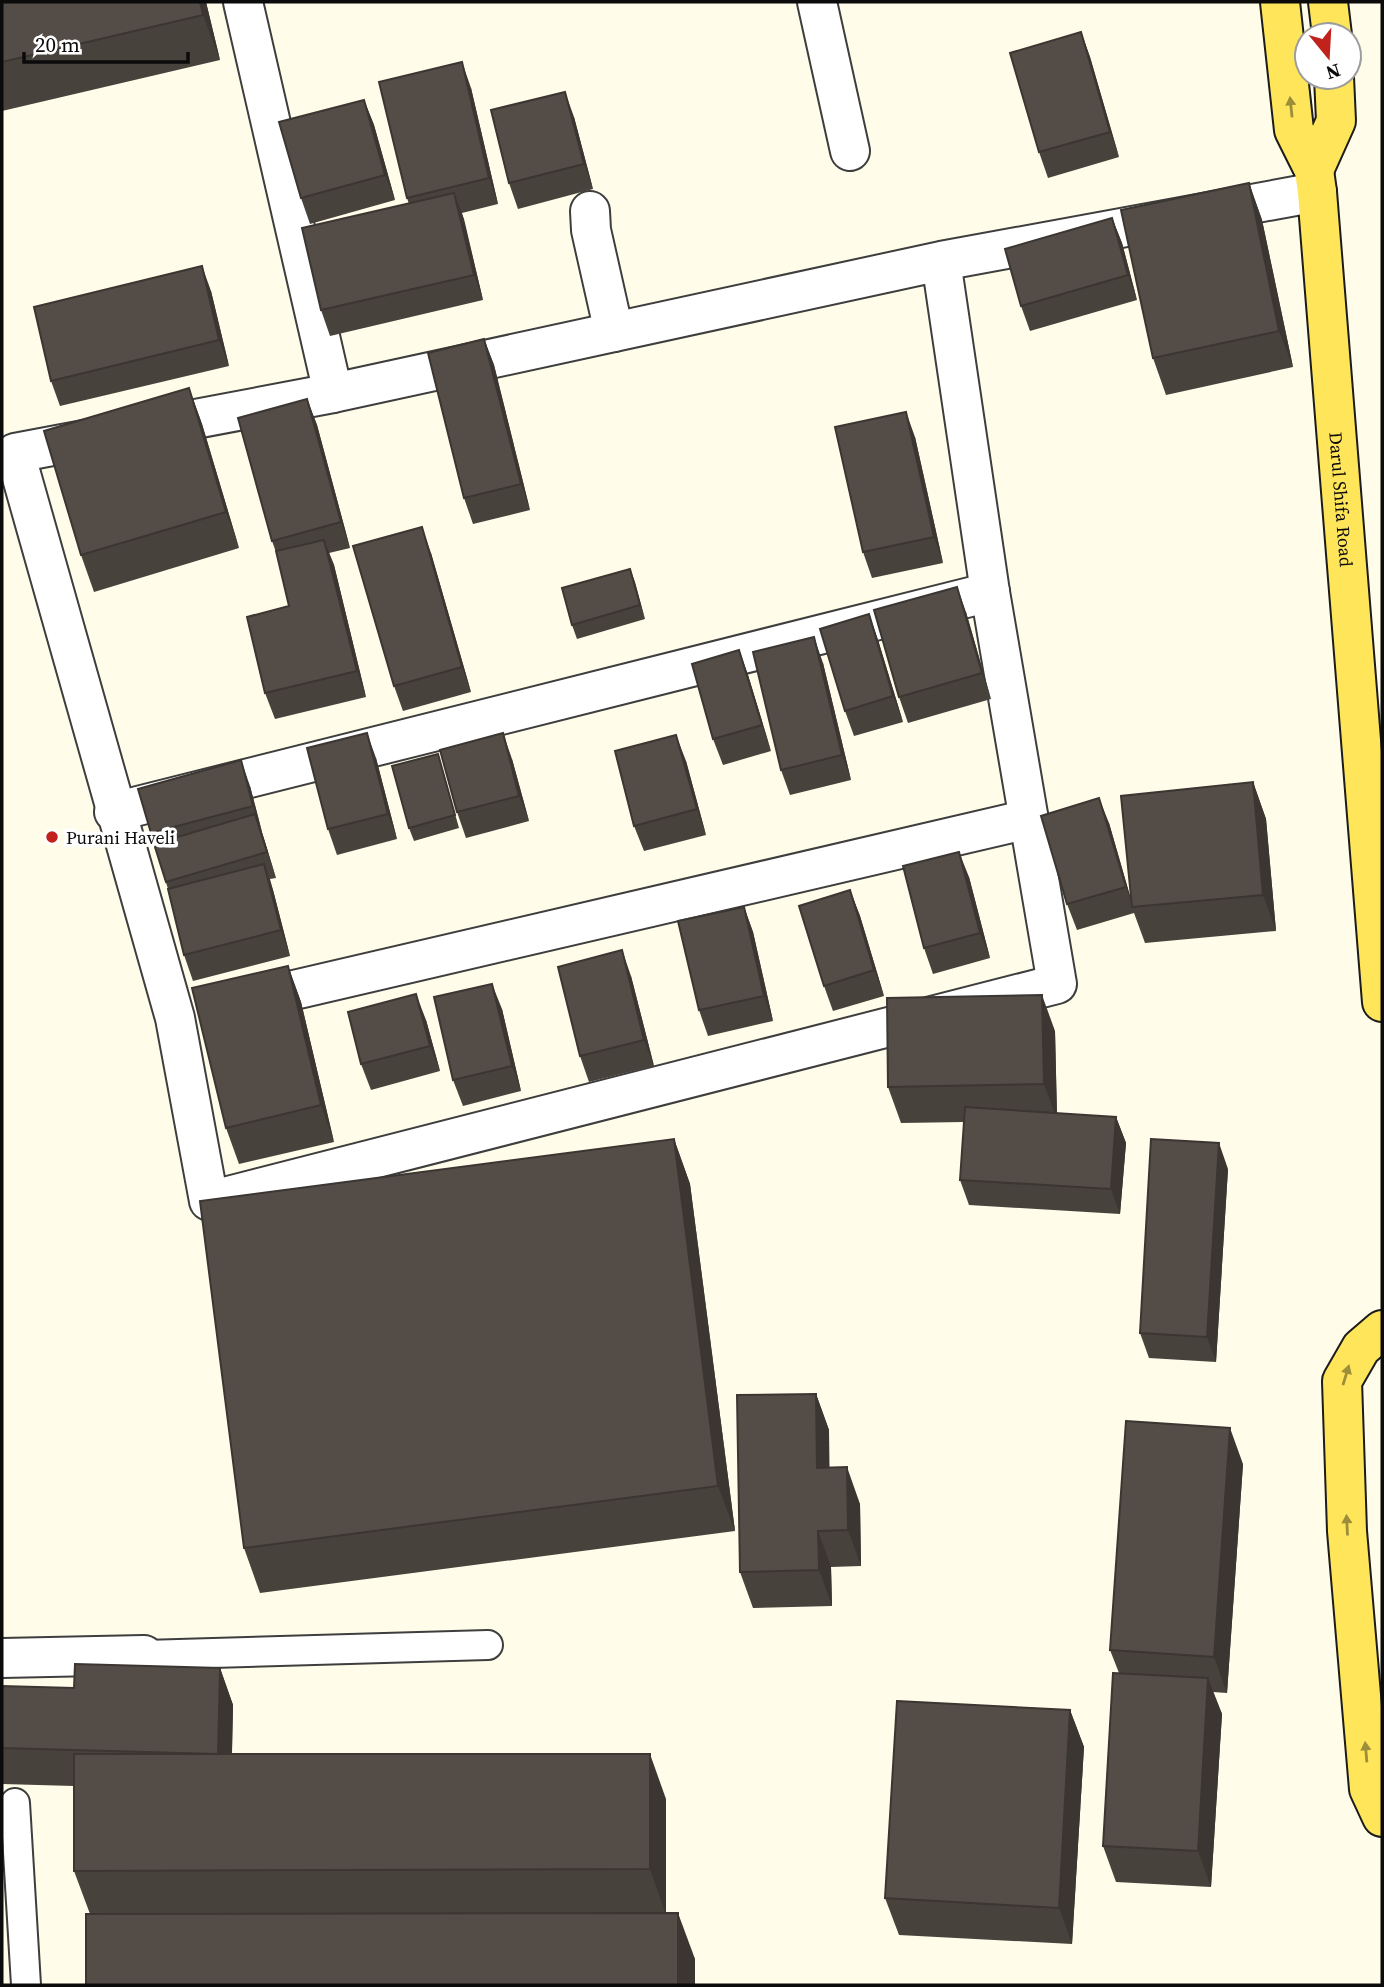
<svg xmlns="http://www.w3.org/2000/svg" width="1384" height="1987" viewBox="0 0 1384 1987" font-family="'Source Serif 4',serif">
<rect width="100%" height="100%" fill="#fffde9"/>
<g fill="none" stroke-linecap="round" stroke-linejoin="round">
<defs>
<g id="lane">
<path d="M 144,1655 L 488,1645"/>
<path d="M 15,1803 L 26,1985"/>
</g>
<g id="street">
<path d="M 243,2 L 333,393"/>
<path d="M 817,2 L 850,151"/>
<path d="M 590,211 L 591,230 L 614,332"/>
<path d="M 941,261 L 990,592 L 1057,984 L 209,1201 L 175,1018 L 15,453 L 333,393 L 941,261 L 1317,192"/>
<path d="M 114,812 L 990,592"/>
<path d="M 247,1001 L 1029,819"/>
<path d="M 2,1658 L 144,1655"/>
</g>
<g id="primary">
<path id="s1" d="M 1280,2 L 1294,130 L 1314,170 L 1317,192 L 1382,1002"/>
<path d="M 1328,2 L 1332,35"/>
<path d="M 1314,170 L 1336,121 L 1334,77"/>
<path d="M 1382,1330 L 1361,1348 L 1342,1381 L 1347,1531 L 1369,1789 L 1382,1817"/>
</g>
</defs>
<use href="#lane" stroke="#3e3e3e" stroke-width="32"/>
<use href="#street" stroke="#3e3e3e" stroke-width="42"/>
<use href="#primary" stroke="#1c1c1c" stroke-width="42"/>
<use href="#lane" stroke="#fff" stroke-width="28"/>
<use href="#street" stroke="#fff" stroke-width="38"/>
<use href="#primary" stroke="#ffe559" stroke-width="38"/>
</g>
<g fill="#48423d">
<path d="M 2,2 L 206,2 L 220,60 L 2,111 Z"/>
<path d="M 1081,32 L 1090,57 L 1119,157 L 1048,178 L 1039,152 Z"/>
<path d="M 471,88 L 498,204 L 462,213 L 483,300 L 330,336 L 321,310 L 409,204 L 407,198 Z"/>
<path d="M 364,100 L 374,125 L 395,200 L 310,224 L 301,198 Z"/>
<path d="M 574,117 L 593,189 L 518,209 L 509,183 Z"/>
<path d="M 1249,183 L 1262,220 L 1293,367 L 1166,395 L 1153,358 Z"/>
<path d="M 1112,218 L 1122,243 L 1137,300 L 1030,331 L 1021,306 Z"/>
<path d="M 211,291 L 229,366 L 60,406 L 51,381 Z"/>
<path d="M 484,339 L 494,365 L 530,510 L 473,524 L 464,498 Z"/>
<path d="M 189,388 L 202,424 L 239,548 L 94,592 L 81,555 Z"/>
<path d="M 307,399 L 317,425 L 350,548 L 329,553 L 334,565 L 366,697 L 275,719 L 265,693 L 289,606 L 277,555 L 272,541 Z"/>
<path d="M 915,437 L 943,563 L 872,578 L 863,552 Z"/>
<path d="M 431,553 L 471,692 L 403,711 L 394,686 Z"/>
<path d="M 630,569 L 645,619 L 577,639 L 572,625 Z"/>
<path d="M 966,612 L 991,699 L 908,723 L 899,697 Z"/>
<path d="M 869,614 L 878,640 L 903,722 L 854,736 L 845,711 Z"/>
<path d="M 739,650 L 748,675 L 771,751 L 723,765 L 713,739 Z"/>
<path d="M 823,663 L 851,780 L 790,795 L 781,770 Z"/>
<path d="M 376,758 L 397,839 L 337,855 L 328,829 Z"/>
<path d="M 512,759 L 529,821 L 466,838 L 457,812 Z"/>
<path d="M 686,761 L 706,835 L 644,851 L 634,826 Z"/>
<path d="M 442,767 L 459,828 L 414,841 L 409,828 Z"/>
<path d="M 1253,782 L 1266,819 L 1276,931 L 1145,943 L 1134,913 L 1077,930 L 1067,904 L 1109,823 L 1131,899 Z"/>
<path d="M 250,786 L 262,832 L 276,878 L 270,879 L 273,890 L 290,956 L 193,981 L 184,955 L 168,889 L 151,833 Z"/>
<path d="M 969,877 L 990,958 L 933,974 L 924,948 Z"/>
<path d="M 850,890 L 860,916 L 884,996 L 833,1011 L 824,986 Z"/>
<path d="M 744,907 L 753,932 L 773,1021 L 708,1036 L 699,1010 Z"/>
<path d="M 288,966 L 301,1002 L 334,1142 L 239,1164 L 226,1128 Z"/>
<path d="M 631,976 L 654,1066 L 589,1082 L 580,1056 Z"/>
<path d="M 502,1009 L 521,1091 L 463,1106 L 453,1080 Z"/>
<path d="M 426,1020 L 440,1071 L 371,1090 L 361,1064 Z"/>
<path d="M 1055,1031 L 1057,1113 L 1116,1117 L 1126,1143 L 1120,1214 L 969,1205 L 960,1180 L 964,1122 L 901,1123 L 888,1087 Z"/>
<path d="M 674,1139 L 690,1184 L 735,1531 L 260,1593 L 244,1548 Z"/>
<path d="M 1228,1169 L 1216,1362 L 1149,1358 L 1140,1333 Z"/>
<path d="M 816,1394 L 829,1430 L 829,1467 L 860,1504 L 861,1566 L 831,1567 L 832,1606 L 753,1608 L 740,1572 Z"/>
<path d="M 1243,1464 L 1227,1693 L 1213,1692 L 1222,1714 L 1211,1887 L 1116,1882 L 1103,1846 L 1119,1673 L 1110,1650 Z"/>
<path d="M 220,1668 L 233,1705 L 232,1754 L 666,1799 L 666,1913 L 695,1959 L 90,1914 L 74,1871 L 74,1786 L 2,1784 L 2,1686 L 74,1688 Z"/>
<path d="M 1070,1710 L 1084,1747 L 1072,1944 L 899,1935 L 885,1898 Z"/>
</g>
<g fill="#3b3632">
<path d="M 200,2 L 206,2 L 220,60 L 203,15 Z"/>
<path d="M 1081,32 L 1090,57 L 1119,157 L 1110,132 Z"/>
<path d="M 462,62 L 471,88 L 498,204 L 489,178 Z"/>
<path d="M 565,92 L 574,117 L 593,189 L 584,164 Z"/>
<path d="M 364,100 L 374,125 L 395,200 L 385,175 Z"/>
<path d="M 1249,183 L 1262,220 L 1293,367 L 1279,331 Z"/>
<path d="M 454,193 L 464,219 L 483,300 L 474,275 Z"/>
<path d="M 1112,218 L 1122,243 L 1137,300 L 1128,275 Z"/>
<path d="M 202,266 L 211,291 L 229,366 L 219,340 Z"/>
<path d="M 484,339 L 494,365 L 530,510 L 521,484 Z"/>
<path d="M 189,388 L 202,424 L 239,548 L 226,512 Z"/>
<path d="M 307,399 L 317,425 L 350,548 L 341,522 Z"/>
<path d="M 906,412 L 915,437 L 943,563 L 934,537 Z"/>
<path d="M 422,527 L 431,553 L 471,692 L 462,667 Z"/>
<path d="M 324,540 L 334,565 L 366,697 L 357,671 Z"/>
<path d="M 630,569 L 635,582 L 645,619 L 640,605 Z"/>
<path d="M 957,587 L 966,612 L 991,699 L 982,673 Z"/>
<path d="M 869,614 L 878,640 L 903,722 L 893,696 Z"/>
<path d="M 814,637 L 823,663 L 851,780 L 842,755 Z"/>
<path d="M 739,650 L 748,675 L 771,751 L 762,725 Z"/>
<path d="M 367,733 L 376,758 L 397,839 L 388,814 Z"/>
<path d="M 503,733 L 512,759 L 529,821 L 519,796 Z"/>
<path d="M 676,735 L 686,761 L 706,835 L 697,809 Z"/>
<path d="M 241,760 L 250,786 L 262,832 L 253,806 Z"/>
<path d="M 1253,782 L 1266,819 L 1276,931 L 1263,895 Z"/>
<path d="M 1099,798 L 1109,823 L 1133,907 L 1126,887 Z"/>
<path d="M 255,814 L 264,839 L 276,878 L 267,852 Z"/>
<path d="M 959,852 L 969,877 L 990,958 L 980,933 Z"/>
<path d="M 264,864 L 273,890 L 290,956 L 281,930 Z"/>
<path d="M 850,890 L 860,916 L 884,996 L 874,970 Z"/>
<path d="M 744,907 L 753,932 L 773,1021 L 764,996 Z"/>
<path d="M 622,950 L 631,976 L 654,1066 L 644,1040 Z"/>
<path d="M 288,966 L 301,1002 L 334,1142 L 321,1105 Z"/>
<path d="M 492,984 L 502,1009 L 521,1091 L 512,1066 Z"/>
<path d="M 416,994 L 426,1020 L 440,1071 L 430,1046 Z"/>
<path d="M 1042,995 L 1055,1031 L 1057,1120 L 1044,1084 Z"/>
<path d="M 1116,1117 L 1126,1143 L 1120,1214 L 1111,1189 Z"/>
<path d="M 674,1139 L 690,1184 L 735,1531 L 718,1486 Z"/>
<path d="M 1219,1143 L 1228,1169 L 1216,1362 L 1207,1337 Z"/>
<path d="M 816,1394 L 829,1430 L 830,1504 L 817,1468 Z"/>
<path d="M 1230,1428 L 1243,1464 L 1227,1693 L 1214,1657 Z"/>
<path d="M 847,1467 L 860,1504 L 861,1566 L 848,1530 Z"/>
<path d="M 818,1531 L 831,1567 L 832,1606 L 819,1570 Z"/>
<path d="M 220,1668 L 233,1705 L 231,1790 L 218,1754 Z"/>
<path d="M 1208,1678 L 1222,1714 L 1211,1887 L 1198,1851 Z"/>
<path d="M 1070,1710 L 1084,1747 L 1072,1944 L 1059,1908 Z"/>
<path d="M 650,1754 L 666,1799 L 666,1915 L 650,1869 Z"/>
<path d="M 678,1913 L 695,1959 L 695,1985 L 678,1985 Z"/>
</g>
<g fill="#544d47" stroke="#3b3632" stroke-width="2">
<path d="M 2,2 L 200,2 L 203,15 L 2,62 Z"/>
<path d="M 1081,32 L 1110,132 L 1039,152 L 1010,53 Z"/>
<path d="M 462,62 L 489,178 L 407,198 L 379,82 Z"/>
<path d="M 565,92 L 584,164 L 509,183 L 491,110 Z"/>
<path d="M 364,100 L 385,175 L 301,198 L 279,122 Z"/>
<path d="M 1249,183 L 1279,331 L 1153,358 L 1121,210 Z"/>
<path d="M 454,193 L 474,275 L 321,310 L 302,228 Z"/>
<path d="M 1112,218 L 1128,275 L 1021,306 L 1005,249 Z"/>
<path d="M 202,266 L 219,340 L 51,381 L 34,307 Z"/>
<path d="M 484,339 L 521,484 L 464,498 L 428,353 Z"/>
<path d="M 189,388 L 226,512 L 81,555 L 44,431 Z"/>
<path d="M 307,399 L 341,522 L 272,541 L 238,418 Z"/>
<path d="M 906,412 L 934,537 L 863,552 L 835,427 Z"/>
<path d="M 422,527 L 462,667 L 394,686 L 353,546 Z"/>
<path d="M 324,540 L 357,671 L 265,693 L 247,617 L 289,606 L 276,551 Z"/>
<path d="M 630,569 L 640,605 L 572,625 L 562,588 Z"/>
<path d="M 957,587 L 982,673 L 899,697 L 874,610 Z"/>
<path d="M 869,614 L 893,696 L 845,711 L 820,629 Z"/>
<path d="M 814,637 L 842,755 L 781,770 L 753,652 Z"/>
<path d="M 739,650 L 762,725 L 713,739 L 692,664 Z"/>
<path d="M 367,733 L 388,814 L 328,829 L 307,748 Z"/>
<path d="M 503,733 L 519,796 L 457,812 L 440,750 Z"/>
<path d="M 676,735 L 697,809 L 634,826 L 615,751 Z"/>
<path d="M 438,754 L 455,815 L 409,828 L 392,766 Z"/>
<path d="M 241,760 L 253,806 L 151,833 L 138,789 Z"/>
<path d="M 1253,782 L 1263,895 L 1132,907 L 1121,796 Z"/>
<path d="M 1099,798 L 1126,887 L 1067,904 L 1041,816 Z"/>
<path d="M 255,814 L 267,852 L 166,882 L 154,844 Z"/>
<path d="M 959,852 L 980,933 L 924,948 L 903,866 Z"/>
<path d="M 264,864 L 281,930 L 184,955 L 168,889 Z"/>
<path d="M 850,890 L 874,970 L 824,986 L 799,906 Z"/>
<path d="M 744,907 L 764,996 L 699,1010 L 678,921 Z"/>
<path d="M 622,950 L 644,1040 L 580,1056 L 558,967 Z"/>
<path d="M 288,966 L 321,1105 L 226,1128 L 192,988 Z"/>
<path d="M 492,984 L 512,1066 L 453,1080 L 434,997 Z"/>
<path d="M 416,994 L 430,1046 L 361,1064 L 348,1012 Z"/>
<path d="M 1042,995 L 1044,1084 L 888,1087 L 887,998 Z"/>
<path d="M 965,1107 L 1116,1117 L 1111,1189 L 960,1180 Z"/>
<path d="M 674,1139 L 718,1486 L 244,1548 L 200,1201 Z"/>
<path d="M 1151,1139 L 1219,1143 L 1207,1337 L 1140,1333 Z"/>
<path d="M 816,1394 L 817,1468 L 847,1467 L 848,1530 L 818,1531 L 819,1570 L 740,1572 L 737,1395 Z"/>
<path d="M 1126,1421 L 1230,1428 L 1214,1657 L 1110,1650 Z"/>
<path d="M 75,1664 L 220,1668 L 218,1754 L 2,1748 L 2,1686 L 74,1688 Z"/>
<path d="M 1113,1673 L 1208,1678 L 1198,1851 L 1103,1846 Z"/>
<path d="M 897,1701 L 1070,1710 L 1059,1908 L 885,1898 Z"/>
<path d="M 74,1754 L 650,1754 L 650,1869 L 74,1871 Z"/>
<path d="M 678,1913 L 678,1985 L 86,1985 L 86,1914 Z"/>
</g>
<defs><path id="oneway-solid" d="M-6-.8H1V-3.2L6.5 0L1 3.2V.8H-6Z" transform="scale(1.75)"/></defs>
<g fill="#9d8e3a">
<use href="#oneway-solid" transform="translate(1291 107) rotate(-96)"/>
<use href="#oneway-solid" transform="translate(1346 1375) rotate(-73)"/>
<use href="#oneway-solid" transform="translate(1347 1525) rotate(-93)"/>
<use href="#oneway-solid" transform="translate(1366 1752) rotate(-95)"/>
</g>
<circle fill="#c2221c" stroke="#fff" stroke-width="2.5" cx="52" cy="837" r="7"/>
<g text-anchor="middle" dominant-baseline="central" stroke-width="7" stroke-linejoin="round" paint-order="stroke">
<g font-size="18" fill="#0b0b0b" stroke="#fff">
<text stroke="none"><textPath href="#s1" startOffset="504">Darul Shifa Road</textPath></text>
</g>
<g font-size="18" fill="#0b0b0b" stroke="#fff" text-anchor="start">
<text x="66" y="837">Purani Haveli</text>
</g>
</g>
<rect width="1384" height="1987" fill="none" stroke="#0b0b0b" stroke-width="7"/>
<g transform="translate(1328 56) rotate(162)"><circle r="33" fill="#ffffff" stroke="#9d9d9d" stroke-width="2"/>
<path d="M0-5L12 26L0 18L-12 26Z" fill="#c2221c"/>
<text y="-10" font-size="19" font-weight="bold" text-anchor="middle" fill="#0b0b0b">N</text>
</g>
<path d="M24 52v10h164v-10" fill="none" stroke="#0b0b0b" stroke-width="3.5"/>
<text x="35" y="52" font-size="21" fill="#0b0b0b" stroke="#ffffff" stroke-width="5" paint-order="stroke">20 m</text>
</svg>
